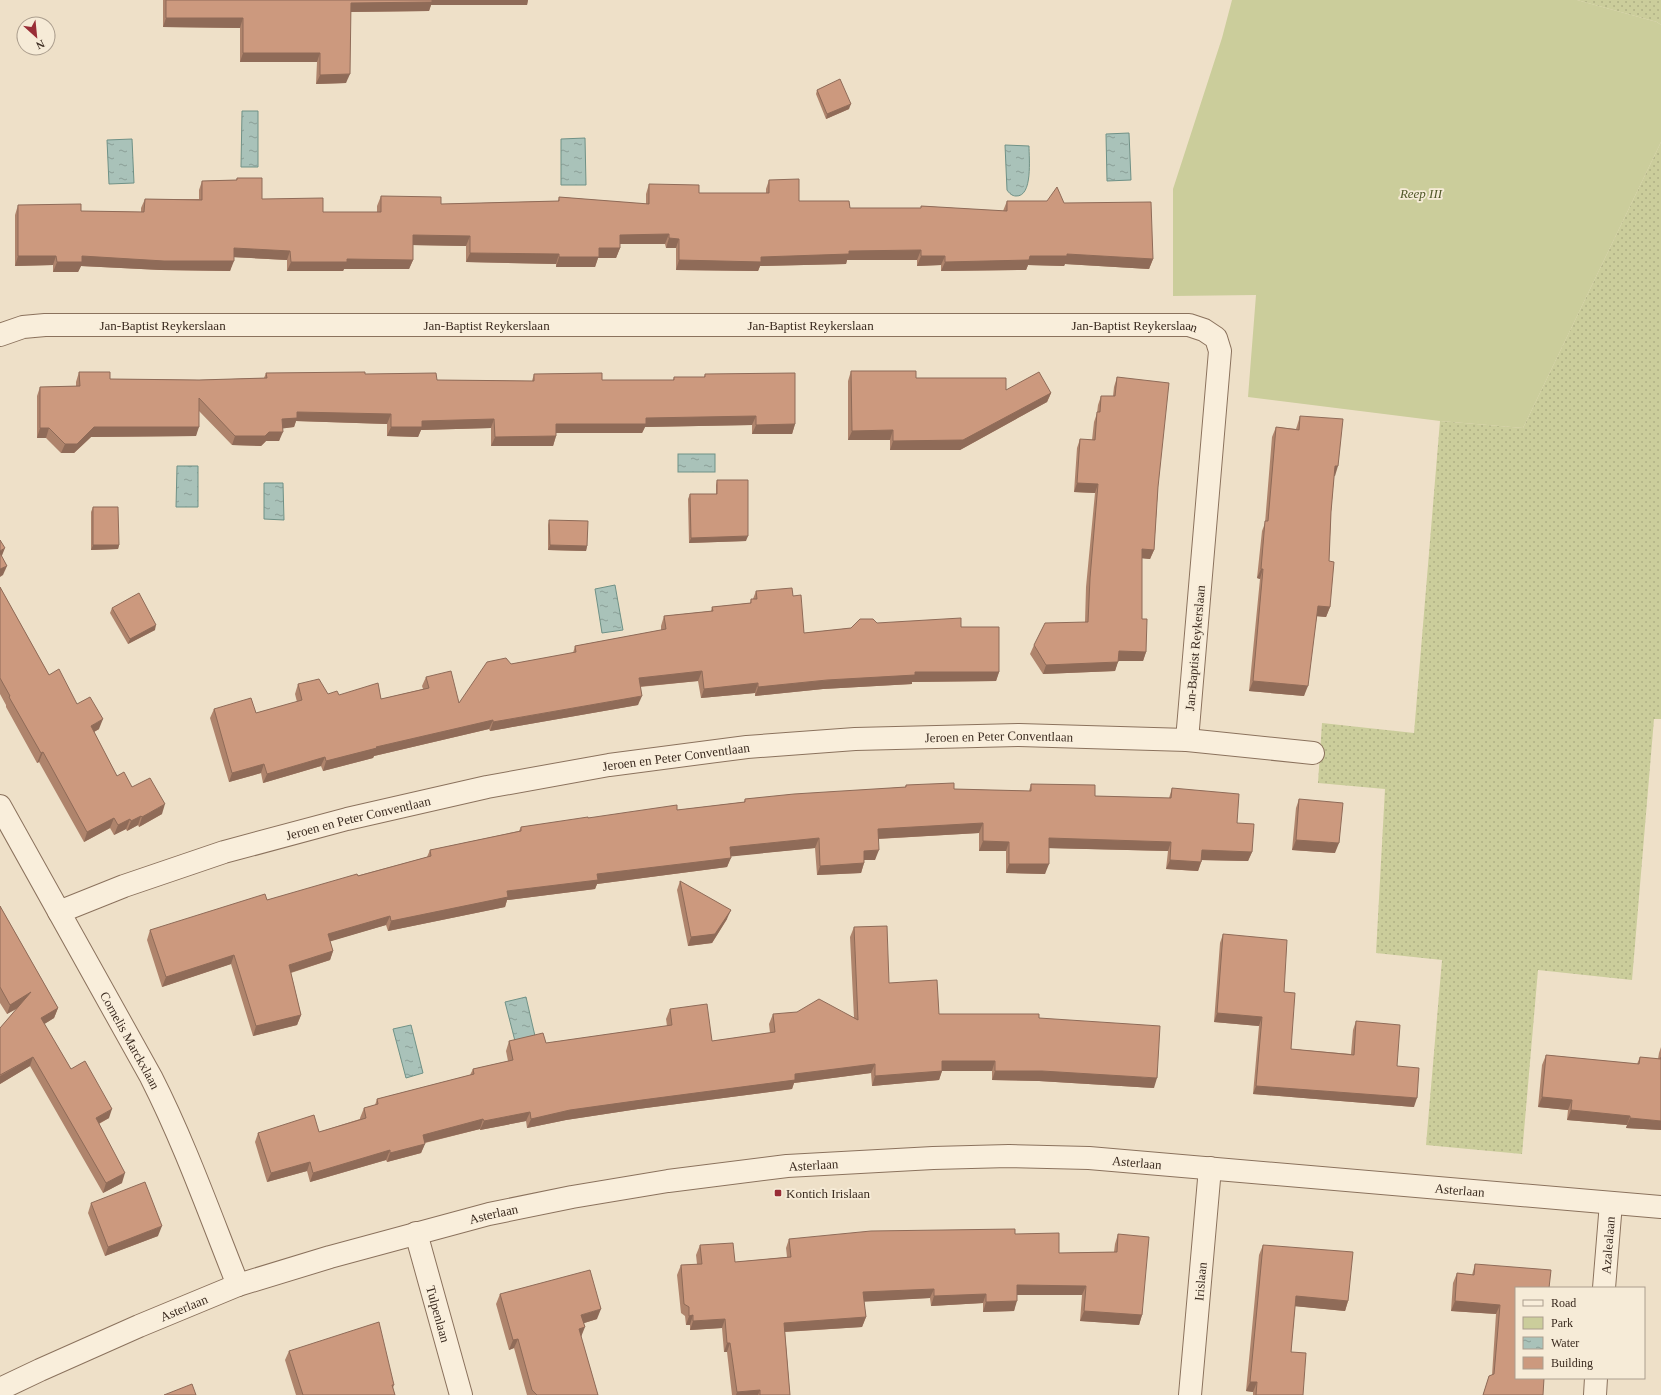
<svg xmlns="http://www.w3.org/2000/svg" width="1661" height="1395" viewBox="0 0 1661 1395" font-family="'Times New Roman',serif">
<defs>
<pattern id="grass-dots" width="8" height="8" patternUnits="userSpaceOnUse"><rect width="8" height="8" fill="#cbcd9b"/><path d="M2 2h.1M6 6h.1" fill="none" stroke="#afb085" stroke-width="1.8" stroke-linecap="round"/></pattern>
<pattern id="water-ripples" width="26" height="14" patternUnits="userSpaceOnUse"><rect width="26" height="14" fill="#a9c2b9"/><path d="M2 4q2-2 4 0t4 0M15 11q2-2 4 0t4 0" fill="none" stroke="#8b9e96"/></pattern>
</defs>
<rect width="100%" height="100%" fill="#eee0c8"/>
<g fill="url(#grass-dots)">
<path d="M 1577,0 L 1661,0 L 1661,25 L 1657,22 Z"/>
<path d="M 1661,142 L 1661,719 L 1654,719 L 1632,980 L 1538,970 L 1522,1154 L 1426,1145 L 1442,960 L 1376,953 L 1385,789 L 1318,783 L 1322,723 L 1414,733 L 1440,421 L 1523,428 Z"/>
</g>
<path fill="#cbcd9b" d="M 1232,0 L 1577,0 L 1657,22 L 1661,25 L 1661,142 L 1523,428 L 1440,421 L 1248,397 L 1256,295 L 1173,296 L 1173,189 L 1222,38 Z"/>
<g fill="url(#water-ripples)" stroke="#6f9186">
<path d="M 242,111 L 258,111 L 258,167 L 241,167 Z"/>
<path d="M 1129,133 L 1131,180 L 1107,181 L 1106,134 Z"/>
<path d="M 585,138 L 586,185 L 561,185 L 561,139 Z"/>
<path d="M 132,139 L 134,183 L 109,184 L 107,140 Z"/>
<path d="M 1005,145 L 1029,146 C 1029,158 1033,197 1016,196 C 1012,196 1009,193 1007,190 Z"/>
<rect x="678" y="454" width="37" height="18"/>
<path d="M 177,466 L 198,466 L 198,507 L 176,507 Z"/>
<path d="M 264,483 L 283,483 L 284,520 L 264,519 Z"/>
<path d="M 615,585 L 623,630 L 602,633 L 595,589 Z"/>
<path d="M 526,997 L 535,1036 L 515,1041 L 505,1002 Z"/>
<path d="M 411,1025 L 423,1073 L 406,1078 L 393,1029 Z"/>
</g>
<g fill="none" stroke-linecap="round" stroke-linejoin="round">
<defs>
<g id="minor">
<path id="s1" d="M 0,335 L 23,327 L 45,325 L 1189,325 L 1204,330 L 1216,338 L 1220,351 L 1187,740"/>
<path id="s2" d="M 0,806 L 151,1077 C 185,1144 210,1215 238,1285"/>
<path id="s3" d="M 59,912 L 124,886 L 224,852 L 347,819 L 487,787 L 609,765 L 747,747 L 855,739 L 1019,735 L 1187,740 L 1313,753"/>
<path id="s4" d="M 416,1233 L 461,1395"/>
<path id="s5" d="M 1604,1288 L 1611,1203"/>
<path id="s6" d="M 0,1389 L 40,1370 L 139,1326 L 238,1285 L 330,1257 L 489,1214 L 572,1197 L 668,1181 L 787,1166 L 933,1158 L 1009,1156 L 1089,1158 L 1661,1207"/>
<path id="s7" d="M 1190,1395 L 1210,1168"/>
<path d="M 1595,1395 L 1596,1378"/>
</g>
</defs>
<use href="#minor" stroke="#8b725d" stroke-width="24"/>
<use href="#minor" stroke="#f9eedb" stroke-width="22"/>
</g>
<g fill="#af846c">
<path d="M 163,0 L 528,0 L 527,5 L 431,5 L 429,11 L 351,12 L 346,83 L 316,84 L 317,62 L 240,62 L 240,28 L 163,27 Z"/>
<path d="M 817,90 L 849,109 L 826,119 L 816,94 Z"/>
<path d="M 237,178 L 262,199 L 323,212 L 377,212 L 377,206 L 381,196 L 441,204 L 558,201 L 559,197 L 646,204 L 646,194 L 649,184 L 699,193 L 766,193 L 766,189 L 769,180 L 799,201 L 850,208 L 921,208 L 921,206 L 1003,211 L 1007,201 L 1064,203 L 1153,259 L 1149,269 L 1065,264 L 1064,266 L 1028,265 L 1026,270 L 941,271 L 941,265 L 917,266 L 917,260 L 847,260 L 846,264 L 760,266 L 758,271 L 676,270 L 676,248 L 666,248 L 665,244 L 620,244 L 620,248 L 616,258 L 598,258 L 595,267 L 556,267 L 556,264 L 466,262 L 466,246 L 413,245 L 413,260 L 409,269 L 344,269 L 343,271 L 287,271 L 287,260 L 234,257 L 230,271 L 161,270 L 81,266 L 78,272 L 53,272 L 53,265 L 15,266 L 15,215 L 18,205 L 81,211 L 141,212 L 141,208 L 145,199 L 199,199 L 199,190 L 202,181 L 236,180 Z"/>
<path d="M 851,371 L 916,378 L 1006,390 L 1051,393 L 1047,402 L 960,450 L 890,450 L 890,440 L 848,440 L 848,381 Z"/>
<path d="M 79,372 L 110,379 L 199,380 L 264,378 L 266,373 L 365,374 L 437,380 L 532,381 L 534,374 L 602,380 L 673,380 L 674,377 L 704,377 L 705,374 L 795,424 L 792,434 L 752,434 L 752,425 L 645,427 L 642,433 L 556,433 L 556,436 L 553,446 L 491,446 L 491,428 L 421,430 L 418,437 L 387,436 L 387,424 L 296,421 L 294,427 L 283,428 L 279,441 L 266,441 L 261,446 L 232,445 L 199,411 L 196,436 L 91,437 L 74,453 L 61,453 L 46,438 L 37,438 L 37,396 L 40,387 L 76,386 L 76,382 Z"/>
<path d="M 1117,377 L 1158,487 L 1154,550 L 1150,559 L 1142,558 L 1142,619 L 1146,652 L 1143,661 L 1118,661 L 1115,671 L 1043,674 L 1030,654 L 1034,645 L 1085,622 L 1086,587 L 1095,493 L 1074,492 L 1077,448 L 1080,439 L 1092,440 L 1094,422 L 1097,413 L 1098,405 L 1101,396 L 1113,396 L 1114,387 Z"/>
<path d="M 1300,416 L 1335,476 L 1334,476 L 1331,512 L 1329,561 L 1330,607 L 1326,617 L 1317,616 L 1304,696 L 1249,691 L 1260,579 L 1257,578 L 1262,531 L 1265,523 L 1272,437 L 1276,427 L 1296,429 L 1297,426 Z"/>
<path d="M 717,480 L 746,541 L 689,543 L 688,499 L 690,494 L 716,494 L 716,485 Z"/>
<path d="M 93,507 L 119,545 L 118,549 L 91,550 L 91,512 Z"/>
<path d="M 549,520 L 587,546 L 586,551 L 548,550 L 548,525 Z"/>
<path d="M 0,587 L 49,675 L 77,704 L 99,729 L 94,732 L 117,776 L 132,787 L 162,814 L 139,827 L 138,825 L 127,831 L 126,829 L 114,835 L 110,828 L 84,842 L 39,762 L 37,763 L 6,707 L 6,705 L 0,694 Z"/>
<path d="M 756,591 L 793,596 L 804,633 L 851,628 L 877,623 L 961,627 L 999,672 L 996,681 L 912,682 L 912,684 L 823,689 L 755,696 L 755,693 L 701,698 L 698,681 L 640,687 L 638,705 L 490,731 L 489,729 L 374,756 L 373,758 L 323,771 L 321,766 L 263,783 L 261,773 L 229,782 L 210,718 L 214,709 L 256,713 L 297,702 L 295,694 L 298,684 L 328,694 L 381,699 L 423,689 L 422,686 L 426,677 L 459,703 L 511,664 L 573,653 L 575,646 L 661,630 L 661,626 L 664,616 L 711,611 L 712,607 L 750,603 L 751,599 L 753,599 Z"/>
<path d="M 112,608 L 155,630 L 128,644 L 110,613 Z"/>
<path d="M 1031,784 L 1095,796 L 1169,798 L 1172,788 L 1237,823 L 1252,852 L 1248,861 L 1202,860 L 1198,871 L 1166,869 L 1168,851 L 1049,848 L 1045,874 L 1006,873 L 1006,851 L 979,851 L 979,833 L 878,839 L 875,860 L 864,860 L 864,863 L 861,873 L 817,875 L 815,848 L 731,856 L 727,867 L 597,884 L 595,889 L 507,900 L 505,907 L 388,931 L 386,925 L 330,941 L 333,951 L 330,960 L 291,973 L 301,1015 L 297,1025 L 253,1036 L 231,964 L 162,987 L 147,940 L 150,930 L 267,900 L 427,857 L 430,850 L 519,831 L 521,827 L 588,818 L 677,810 L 744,802 L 745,799 L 905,787 L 906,785 L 954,789 L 1029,791 Z"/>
<path d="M 1299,799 L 1335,853 L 1292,850 L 1296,808 Z"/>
<path d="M 680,881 L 727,919 L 712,943 L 688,946 L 677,890 Z"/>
<path d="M 0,906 L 58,1008 L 54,1018 L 44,1024 L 71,1069 L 109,1118 L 99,1124 L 122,1183 L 103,1193 L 30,1066 L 0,1084 L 0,1028 L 18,1008 L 7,1014 L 0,1003 Z"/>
<path d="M 854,927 L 889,983 L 939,1014 L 1039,1018 L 1154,1088 L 1039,1081 L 992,1080 L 992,1071 L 942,1071 L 939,1080 L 872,1086 L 871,1073 L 794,1083 L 792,1089 L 638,1109 L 566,1120 L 527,1128 L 526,1121 L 480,1130 L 480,1129 L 425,1143 L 421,1153 L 387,1162 L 386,1160 L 310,1182 L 307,1171 L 267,1182 L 255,1142 L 258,1133 L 319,1132 L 360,1119 L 360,1118 L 364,1108 L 375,1105 L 377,1099 L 470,1075 L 473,1069 L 508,1061 L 506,1051 L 509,1041 L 546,1043 L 667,1026 L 666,1019 L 670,1009 L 712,1041 L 770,1033 L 769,1024 L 773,1014 L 854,1018 L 850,937 Z"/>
<path d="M 1223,934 L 1284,992 L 1291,1049 L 1351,1054 L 1353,1030 L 1356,1021 L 1397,1066 L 1414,1107 L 1253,1094 L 1259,1026 L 1214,1022 L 1220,943 Z"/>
<path d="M 1661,1047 L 1661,1130 L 1626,1128 L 1627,1125 L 1567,1120 L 1568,1110 L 1538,1107 L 1542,1065 L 1546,1055 L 1637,1064 L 1640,1057 L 1658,1059 L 1659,1053 Z"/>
<path d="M 91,1203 L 158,1236 L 105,1256 L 88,1213 Z"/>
<path d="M 1015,1234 L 1059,1253 L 1114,1252 L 1115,1244 L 1118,1234 L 1142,1315 L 1139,1325 L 1080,1321 L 1082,1295 L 1017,1295 L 1014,1311 L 983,1312 L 983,1303 L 931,1306 L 930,1298 L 864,1301 L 866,1317 L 862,1327 L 785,1332 L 790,1395 L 732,1395 L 727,1352 L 724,1352 L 722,1328 L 690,1330 L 690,1325 L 686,1325 L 685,1316 L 681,1313 L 677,1275 L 681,1265 L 697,1264 L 696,1255 L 700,1245 L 735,1262 L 787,1257 L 786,1248 L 789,1239 Z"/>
<path d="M 1263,1245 L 1348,1301 L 1345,1311 L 1295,1306 L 1291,1352 L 1303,1395 L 1253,1395 L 1253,1392 L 1246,1391 L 1259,1255 Z"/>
<path d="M 1475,1264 L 1516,1288 L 1543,1395 L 1483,1395 L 1489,1376 L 1492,1375 L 1496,1314 L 1451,1311 L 1453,1283 L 1457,1273 L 1472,1275 Z"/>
<path d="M 500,1294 L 597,1319 L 584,1323 L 581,1337 L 598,1395 L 527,1395 L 514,1348 L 509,1350 L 496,1304 Z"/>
<path d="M 289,1351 L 394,1385 L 393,1388 L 395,1395 L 296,1395 L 285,1360 Z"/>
</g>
<g fill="#8f6b58">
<path d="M 431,0 L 528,0 L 527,5 L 431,5 L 429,11 L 347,12 L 351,3 Z"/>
<path d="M 166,18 L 243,18 L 240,28 L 163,27 Z"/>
<path d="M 243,53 L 320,53 L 317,62 L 240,62 Z"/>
<path d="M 350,74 L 346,83 L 316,84 L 320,75 Z"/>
<path d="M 851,104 L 849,109 L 826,119 L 827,114 Z"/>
<path d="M 669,234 L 665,244 L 616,244 L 620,235 Z"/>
<path d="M 413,235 L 470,236 L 466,246 L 409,245 Z"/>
<path d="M 669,238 L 679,239 L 676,248 L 666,248 Z"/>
<path d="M 234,248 L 290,251 L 287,260 L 230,257 Z"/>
<path d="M 599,248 L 620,248 L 616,258 L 598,258 L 595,267 L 556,267 L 559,257 Z"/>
<path d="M 921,250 L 917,260 L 847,260 L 846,264 L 760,266 L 758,271 L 676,270 L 679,260 L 761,257 L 849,251 Z"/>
<path d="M 470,253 L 559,254 L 556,264 L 466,262 Z"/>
<path d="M 1067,254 L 1153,259 L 1149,269 L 1065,264 L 1064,266 L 1028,265 L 1026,270 L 941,271 L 945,262 L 1030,256 Z"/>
<path d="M 18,256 L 56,256 L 53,265 L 15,266 Z"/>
<path d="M 82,256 L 234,261 L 230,271 L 161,270 L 81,266 L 78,272 L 53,272 L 57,262 Z"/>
<path d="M 921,256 L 945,256 L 941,265 L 917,266 Z"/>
<path d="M 347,259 L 413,260 L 409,269 L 344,269 L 343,271 L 287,271 L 291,262 Z"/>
<path d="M 1051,393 L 1047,402 L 960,450 L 890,450 L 893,441 Z"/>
<path d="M 297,412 L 391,414 L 387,424 L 296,421 L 294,427 L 279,429 L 282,419 Z"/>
<path d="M 756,416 L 752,425 L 645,427 L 642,433 L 553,433 L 556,424 L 646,418 Z"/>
<path d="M 494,419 L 491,428 L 421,430 L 418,437 L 387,436 L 391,427 L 422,421 Z"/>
<path d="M 795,424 L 792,434 L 752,434 L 756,425 Z"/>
<path d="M 94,427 L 199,427 L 196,436 L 91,437 L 74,453 L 61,453 L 65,444 Z"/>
<path d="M 40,428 L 49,428 L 46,438 L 37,438 Z"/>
<path d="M 893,430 L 890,440 L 848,440 L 852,431 Z"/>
<path d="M 269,432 L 283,432 L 279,441 L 266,441 L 261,446 L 232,445 L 235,436 Z"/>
<path d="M 556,436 L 553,446 L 491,446 L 495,437 Z"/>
<path d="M 1335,466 L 1338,466 L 1335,476 L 1331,475 Z"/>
<path d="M 1077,483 L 1098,484 L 1095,493 L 1074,492 Z"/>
<path d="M 748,536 L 746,541 L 689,543 L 691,538 Z"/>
<path d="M 93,545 L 119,545 L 118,549 L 91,550 Z"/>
<path d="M 550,545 L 587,546 L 586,551 L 548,550 Z"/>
<path d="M 5,548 L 1,558 L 0,559 L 0,551 Z"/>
<path d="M 1142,549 L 1154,550 L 1150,559 L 1139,558 Z"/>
<path d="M 7,566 L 3,575 L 0,577 L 0,569 Z"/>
<path d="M 1261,569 L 1263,569 L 1260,579 L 1257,578 Z"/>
<path d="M 1318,606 L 1330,607 L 1326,617 L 1314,616 Z"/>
<path d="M 156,625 L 155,630 L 128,644 L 130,639 Z"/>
<path d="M 1119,651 L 1146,652 L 1143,661 L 1115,661 Z"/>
<path d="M 1118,662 L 1115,671 L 1043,674 L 1046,665 Z"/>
<path d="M 702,671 L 698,681 L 635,687 L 639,678 Z"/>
<path d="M 915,672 L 999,672 L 996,681 L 912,682 L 912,684 L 823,689 L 755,696 L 758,687 Z"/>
<path d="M 1253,681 L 1308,686 L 1304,696 L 1249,691 Z"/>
<path d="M 758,683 L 755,693 L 701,698 L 704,689 Z"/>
<path d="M 642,696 L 638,705 L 490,731 L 493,722 Z"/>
<path d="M 103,719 L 99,729 L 87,736 L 91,726 Z"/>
<path d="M 493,720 L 489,729 L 374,756 L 373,758 L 323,771 L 326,761 L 376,747 Z"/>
<path d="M 43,752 L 39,762 L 37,763 L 41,753 Z"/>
<path d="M 325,757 L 321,766 L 263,783 L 267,774 Z"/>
<path d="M 264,764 L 261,773 L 229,782 L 232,773 Z"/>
<path d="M 165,804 L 162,814 L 139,827 L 142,817 Z"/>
<path d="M 141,816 L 138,825 L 127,831 L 131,821 Z"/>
<path d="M 114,818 L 110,828 L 84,842 L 87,832 Z"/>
<path d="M 130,819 L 126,829 L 114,835 L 118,825 Z"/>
<path d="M 983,823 L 979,833 L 874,839 L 878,829 Z"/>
<path d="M 819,838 L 815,848 L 726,857 L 730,847 Z"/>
<path d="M 1049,838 L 1171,842 L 1168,851 L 1045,848 Z"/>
<path d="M 1296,840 L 1339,843 L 1335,853 L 1292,850 Z"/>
<path d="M 983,841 L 1009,842 L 1006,851 L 979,851 Z"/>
<path d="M 879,850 L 875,860 L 860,860 L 864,851 Z"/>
<path d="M 1202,850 L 1252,852 L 1248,861 L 1199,860 Z"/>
<path d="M 731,858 L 727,867 L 597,884 L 595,889 L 507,900 L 505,907 L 388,931 L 391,921 L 507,891 L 597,874 Z"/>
<path d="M 1170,860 L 1201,862 L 1198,871 L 1166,869 Z"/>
<path d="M 864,863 L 861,873 L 817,875 L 820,866 Z"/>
<path d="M 1009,864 L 1049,864 L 1045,874 L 1006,873 Z"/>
<path d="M 731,910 L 727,919 L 712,943 L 688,946 L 691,937 Z"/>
<path d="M 390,916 L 386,925 L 325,943 L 328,934 Z"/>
<path d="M 333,951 L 330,960 L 286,974 L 289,965 Z"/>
<path d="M 234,955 L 231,964 L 162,987 L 166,977 Z"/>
<path d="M 31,992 L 28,1002 L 7,1014 L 10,1005 Z"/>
<path d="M 58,1008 L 54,1018 L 38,1028 L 41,1018 Z"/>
<path d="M 1217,1013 L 1262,1017 L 1259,1026 L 1214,1022 Z"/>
<path d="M 301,1015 L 297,1025 L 253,1036 L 256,1026 Z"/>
<path d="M 33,1057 L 30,1066 L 0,1084 L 0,1076 Z"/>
<path d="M 942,1061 L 995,1061 L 992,1071 L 938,1071 Z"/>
<path d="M 875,1064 L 871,1073 L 794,1083 L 792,1089 L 638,1109 L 566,1120 L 527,1128 L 531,1119 L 570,1110 L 795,1074 Z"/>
<path d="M 942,1071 L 939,1080 L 872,1086 L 875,1076 Z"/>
<path d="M 995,1071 L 1042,1071 L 1157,1078 L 1154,1088 L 1039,1081 L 992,1080 Z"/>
<path d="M 1256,1086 L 1417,1098 L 1414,1107 L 1253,1094 Z"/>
<path d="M 1542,1097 L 1572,1100 L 1568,1110 L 1538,1107 Z"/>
<path d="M 112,1109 L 109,1118 L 92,1127 L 96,1118 Z"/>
<path d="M 1571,1110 L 1630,1116 L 1627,1125 L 1567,1120 Z"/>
<path d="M 530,1112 L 526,1121 L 480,1130 L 484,1121 Z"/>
<path d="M 1630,1118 L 1661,1121 L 1661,1130 L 1626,1128 Z"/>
<path d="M 483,1119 L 480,1129 L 419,1144 L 423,1135 Z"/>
<path d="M 425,1144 L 421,1153 L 387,1162 L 390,1153 Z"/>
<path d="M 390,1150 L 386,1160 L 310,1182 L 313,1173 Z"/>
<path d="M 310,1162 L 307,1171 L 267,1182 L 271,1173 Z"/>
<path d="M 125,1173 L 122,1183 L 103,1193 L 106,1183 Z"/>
<path d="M 162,1226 L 158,1236 L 105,1256 L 108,1247 Z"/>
<path d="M 1017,1285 L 1086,1286 L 1082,1295 L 1013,1295 Z"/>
<path d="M 934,1289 L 930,1298 L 860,1302 L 863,1292 Z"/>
<path d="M 986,1294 L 983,1303 L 931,1306 L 934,1296 Z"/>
<path d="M 1296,1296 L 1348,1301 L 1345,1311 L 1293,1306 Z"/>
<path d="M 1017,1301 L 1014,1311 L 983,1312 L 986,1302 Z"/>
<path d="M 1455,1301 L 1500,1305 L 1496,1314 L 1451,1311 Z"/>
<path d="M 601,1309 L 597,1319 L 578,1325 L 581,1315 Z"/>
<path d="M 1084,1311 L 1142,1315 L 1139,1325 L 1080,1321 Z"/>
<path d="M 693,1315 L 690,1325 L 686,1325 L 689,1316 Z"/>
<path d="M 866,1317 L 862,1327 L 780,1332 L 784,1323 Z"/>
<path d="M 725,1319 L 722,1328 L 690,1330 L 693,1321 Z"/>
<path d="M 585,1327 L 581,1337 L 579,1329 Z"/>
<path d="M 518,1339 L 514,1348 L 509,1350 L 513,1340 Z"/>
<path d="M 727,1343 L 730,1343 L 727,1352 L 724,1352 Z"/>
<path d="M 1250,1382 L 1257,1382 L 1253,1392 L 1246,1391 Z"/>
<path d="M 760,1390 L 758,1395 L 736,1395 L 737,1392 Z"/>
</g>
<g fill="#cc997e" stroke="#8f6b58">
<path d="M 166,0 L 432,0 L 432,2 L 351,3 L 350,74 L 320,75 L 320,53 L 243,53 L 243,18 L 166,18 Z"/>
<path d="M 840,79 L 851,104 L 827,114 L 817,90 Z"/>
<path d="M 237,178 L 262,178 L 262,199 L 323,198 L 323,212 L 381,212 L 381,196 L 441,197 L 441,204 L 559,201 L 559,197 L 649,204 L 649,184 L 699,185 L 699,193 L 769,193 L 769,180 L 799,179 L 799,201 L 849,201 L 850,208 L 921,208 L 921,206 L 1007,211 L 1007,201 L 1047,201 L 1057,187 L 1064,203 L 1151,202 L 1153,259 L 1067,254 L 1067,256 L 1030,256 L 1029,260 L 945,262 L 945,256 L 921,256 L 921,250 L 849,251 L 849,254 L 761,257 L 761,262 L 679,260 L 679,239 L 669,238 L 669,234 L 620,235 L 620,248 L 599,248 L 599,257 L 559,257 L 559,254 L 470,253 L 470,236 L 413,235 L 413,260 L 347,259 L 347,262 L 291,262 L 290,251 L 234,248 L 234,261 L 164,261 L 82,256 L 82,262 L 57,262 L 56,256 L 18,256 L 18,205 L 81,204 L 81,211 L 144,212 L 145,199 L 202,200 L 202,181 L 237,180 Z"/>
<path d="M 851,371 L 916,371 L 916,378 L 1006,378 L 1006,390 L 1039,372 L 1051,393 L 963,440 L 893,441 L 893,430 L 852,431 Z"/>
<path d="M 79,372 L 110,372 L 110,379 L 199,380 L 267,378 L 266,373 L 365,372 L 365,374 L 436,373 L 437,380 L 534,381 L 534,374 L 602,373 L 602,380 L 674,380 L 674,377 L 705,377 L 705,374 L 795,373 L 795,424 L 756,425 L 756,416 L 646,418 L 646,424 L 556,424 L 556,436 L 495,437 L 494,419 L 422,421 L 422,427 L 391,427 L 391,414 L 297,412 L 297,418 L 282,419 L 283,432 L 269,432 L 265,436 L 235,436 L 199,398 L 199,427 L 94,427 L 77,444 L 65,444 L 49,428 L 40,428 L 40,387 L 80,386 Z"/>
<path d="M 1117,377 L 1169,383 L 1158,487 L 1154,550 L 1142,549 L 1142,619 L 1147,619 L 1146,652 L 1119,651 L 1118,662 L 1046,665 L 1034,645 L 1045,623 L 1088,622 L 1090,578 L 1098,484 L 1077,483 L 1080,439 L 1095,440 L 1097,412 L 1100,412 L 1101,396 L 1115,396 Z"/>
<path d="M 1300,416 L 1343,419 L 1338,466 L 1335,466 L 1331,512 L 1329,561 L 1334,562 L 1330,607 L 1318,606 L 1308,686 L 1253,681 L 1263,569 L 1261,569 L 1265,521 L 1268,521 L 1276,427 L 1299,430 Z"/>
<path d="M 717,480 L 748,480 L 748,536 L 691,538 L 690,494 L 717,494 Z"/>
<path d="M 93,507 L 118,507 L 119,545 L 93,545 Z"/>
<path d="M 549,520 L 588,521 L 587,546 L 550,545 Z"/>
<path d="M 0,540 L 5,548 L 0,551 Z"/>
<path d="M 0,553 L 7,566 L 0,569 Z"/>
<path d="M 0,587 L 49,675 L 59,669 L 77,704 L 90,697 L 103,719 L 91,726 L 117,776 L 124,772 L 132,787 L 150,778 L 165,804 L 142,817 L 141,816 L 131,821 L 130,819 L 118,825 L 114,818 L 87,832 L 43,752 L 41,753 L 9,697 L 10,696 L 0,678 Z"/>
<path d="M 792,588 L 793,596 L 801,595 L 804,633 L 851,628 L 860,619 L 873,619 L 877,623 L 961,618 L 961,627 L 999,627 L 999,672 L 915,672 L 915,675 L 827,680 L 758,687 L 758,683 L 704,689 L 702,671 L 639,678 L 642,696 L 493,722 L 493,720 L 376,747 L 377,748 L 326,761 L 325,757 L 267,774 L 264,764 L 232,773 L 214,709 L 251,698 L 256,713 L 302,700 L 298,684 L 319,679 L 328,694 L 337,691 L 339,695 L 378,683 L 381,699 L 429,688 L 426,677 L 451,671 L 459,703 L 487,662 L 506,658 L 511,664 L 576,652 L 575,646 L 666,629 L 664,616 L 713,611 L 712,607 L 751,603 L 751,599 L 757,599 L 756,591 Z"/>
<path d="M 139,593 L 156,625 L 130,639 L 112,608 Z"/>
<path d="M 954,783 L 954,789 L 1031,791 L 1031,784 L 1095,785 L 1095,796 L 1171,798 L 1172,788 L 1239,794 L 1237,823 L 1254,824 L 1252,852 L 1202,850 L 1201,862 L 1170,860 L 1171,842 L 1049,838 L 1049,864 L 1009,864 L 1009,842 L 983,841 L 983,823 L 878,829 L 879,850 L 864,851 L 864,863 L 820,866 L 819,838 L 730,847 L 731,858 L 597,874 L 598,880 L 507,891 L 508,897 L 391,921 L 390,916 L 328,934 L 333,951 L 289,965 L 301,1015 L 256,1026 L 234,955 L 166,977 L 150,930 L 265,894 L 267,900 L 357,874 L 358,876 L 431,856 L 430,850 L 521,831 L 521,827 L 588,817 L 588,818 L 677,805 L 677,810 L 745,802 L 745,799 L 794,794 L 906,787 L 906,785 Z"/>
<path d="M 1299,799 L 1343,803 L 1339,843 L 1296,840 Z"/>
<path d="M 680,881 L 731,910 L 715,934 L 691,937 Z"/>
<path d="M 0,906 L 58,1008 L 41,1018 L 71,1069 L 85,1061 L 112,1109 L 96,1118 L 125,1173 L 106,1183 L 33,1057 L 0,1075 L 0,1028 L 31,992 L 10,1005 L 0,987 Z"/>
<path d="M 887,926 L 889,983 L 937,980 L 939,1014 L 1039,1014 L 1039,1018 L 1160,1026 L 1157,1078 L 1042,1071 L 995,1071 L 995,1061 L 942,1061 L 942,1071 L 875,1076 L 875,1064 L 795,1074 L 795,1080 L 642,1100 L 570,1110 L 531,1119 L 530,1112 L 484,1121 L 483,1119 L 423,1135 L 425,1144 L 390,1153 L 390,1150 L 313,1173 L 310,1162 L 271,1173 L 258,1133 L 314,1115 L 319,1132 L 366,1118 L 364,1108 L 378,1104 L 377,1099 L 474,1074 L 473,1069 L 513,1060 L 509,1041 L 543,1033 L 546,1043 L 672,1025 L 670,1009 L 707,1004 L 712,1041 L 775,1032 L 773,1014 L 797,1012 L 819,999 L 858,1020 L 854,927 Z"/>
<path d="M 1223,934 L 1287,940 L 1284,992 L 1295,993 L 1291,1049 L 1354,1055 L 1356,1021 L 1400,1025 L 1397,1066 L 1419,1068 L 1417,1098 L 1256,1086 L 1262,1017 L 1217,1013 Z"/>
<path d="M 1546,1055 L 1639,1064 L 1640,1057 L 1661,1059 L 1661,1057 L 1661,1121 L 1630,1118 L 1630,1116 L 1571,1110 L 1572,1100 L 1542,1097 Z"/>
<path d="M 145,1182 L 162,1226 L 108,1247 L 91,1203 Z"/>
<path d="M 1015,1229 L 1015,1234 L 1059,1233 L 1059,1253 L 1117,1252 L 1118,1234 L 1149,1237 L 1142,1315 L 1084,1311 L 1086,1286 L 1017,1285 L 1017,1301 L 986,1302 L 986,1294 L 934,1296 L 934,1289 L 863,1292 L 866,1317 L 784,1323 L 790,1395 L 760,1395 L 760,1390 L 737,1392 L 730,1343 L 727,1343 L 725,1319 L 693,1321 L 693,1315 L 689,1316 L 689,1307 L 684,1304 L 681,1265 L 702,1264 L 700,1245 L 733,1243 L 735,1262 L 791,1257 L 789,1239 L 871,1231 Z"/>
<path d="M 1263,1245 L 1353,1252 L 1348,1301 L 1296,1296 L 1291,1352 L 1306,1353 L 1303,1395 L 1256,1395 L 1257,1382 L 1250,1382 Z"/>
<path d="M 1475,1264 L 1551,1270 L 1549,1288 L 1516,1288 L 1516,1378 L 1544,1378 L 1543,1395 L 1483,1395 L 1489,1376 L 1494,1374 L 1500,1305 L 1455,1301 L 1457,1273 L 1474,1275 Z"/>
<path d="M 590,1270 L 601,1309 L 581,1315 L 585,1327 L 579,1329 L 598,1395 L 537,1395 L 532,1390 L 518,1339 L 513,1340 L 500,1294 Z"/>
<path d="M 379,1322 L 394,1385 L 392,1385 L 395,1395 L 303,1395 L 289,1351 Z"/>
<path d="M 192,1384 L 196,1395 L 164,1395 Z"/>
</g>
<rect fill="#992d36" stroke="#f6ebd7" stroke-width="1.5" x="774" y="1189" width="8" height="8" rx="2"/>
<g text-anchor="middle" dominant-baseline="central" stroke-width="3.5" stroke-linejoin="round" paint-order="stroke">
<g font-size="13" font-style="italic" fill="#4f5727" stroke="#f6ebd7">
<text x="1421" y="193">Reep III</text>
</g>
<g font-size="13" fill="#3b2b20" stroke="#f6ebd7">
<text stroke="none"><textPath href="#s1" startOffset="164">Jan-Baptist Reykerslaan</textPath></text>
<text stroke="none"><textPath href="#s1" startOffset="488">Jan-Baptist Reykerslaan</textPath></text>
<text stroke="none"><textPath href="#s1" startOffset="812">Jan-Baptist Reykerslaan</textPath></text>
<text stroke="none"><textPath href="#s1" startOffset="1136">Jan-Baptist Reykerslaan</textPath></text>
<text transform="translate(1195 648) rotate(-85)">Jan-Baptist Reykerslaan</text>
<text stroke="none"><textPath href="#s3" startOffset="962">Jeroen en Peter Conventlaan</textPath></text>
<text stroke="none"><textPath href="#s3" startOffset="638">Jeroen en Peter Conventlaan</textPath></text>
<text stroke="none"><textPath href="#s3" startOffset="314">Jeroen en Peter Conventlaan</textPath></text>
<text stroke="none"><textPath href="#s2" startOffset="268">Cornelis Marckxlaan</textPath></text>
<text stroke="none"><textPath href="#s6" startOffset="1173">Asterlaan</textPath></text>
<text stroke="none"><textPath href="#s6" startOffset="849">Asterlaan</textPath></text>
<text stroke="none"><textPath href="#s6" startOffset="1497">Asterlaan</textPath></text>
<text stroke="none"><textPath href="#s6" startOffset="525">Asterlaan</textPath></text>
<text stroke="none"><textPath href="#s5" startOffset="43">Azalealaan</textPath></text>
<text stroke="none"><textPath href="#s7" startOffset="114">Irislaan</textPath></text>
<text stroke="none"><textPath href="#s6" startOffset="201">Asterlaan</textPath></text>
<text stroke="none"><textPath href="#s4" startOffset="84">Tulpenlaan</textPath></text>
</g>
<g font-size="13" fill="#3b2b20" stroke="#f6ebd7" text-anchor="start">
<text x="786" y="1193">Kontich Irislaan</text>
</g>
</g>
<rect x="1515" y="1287" width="130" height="92" fill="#f6ebd7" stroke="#ab9e8e"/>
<rect x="1523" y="1300" width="20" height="6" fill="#f9eedb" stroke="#ab9e8e"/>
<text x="1551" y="1307" font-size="12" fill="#3b2b20">Road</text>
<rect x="1523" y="1317" width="20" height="12" fill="#cbcd9b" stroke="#ab9e8e"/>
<text x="1551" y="1327" font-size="12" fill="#3b2b20">Park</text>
<rect x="1523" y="1337" width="20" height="12" fill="url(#water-ripples)" stroke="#ab9e8e"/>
<text x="1551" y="1347" font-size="12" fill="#3b2b20">Water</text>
<rect x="1523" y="1357" width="20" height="12" fill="#cc997e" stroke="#ab9e8e"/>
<text x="1551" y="1367" font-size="12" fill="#3b2b20">Building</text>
<g transform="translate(36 36) rotate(153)"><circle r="19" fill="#f6ebd7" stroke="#ab9e8e"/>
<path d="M0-3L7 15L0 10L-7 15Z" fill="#992d36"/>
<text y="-6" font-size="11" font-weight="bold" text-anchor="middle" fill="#3b2b20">N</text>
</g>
</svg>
